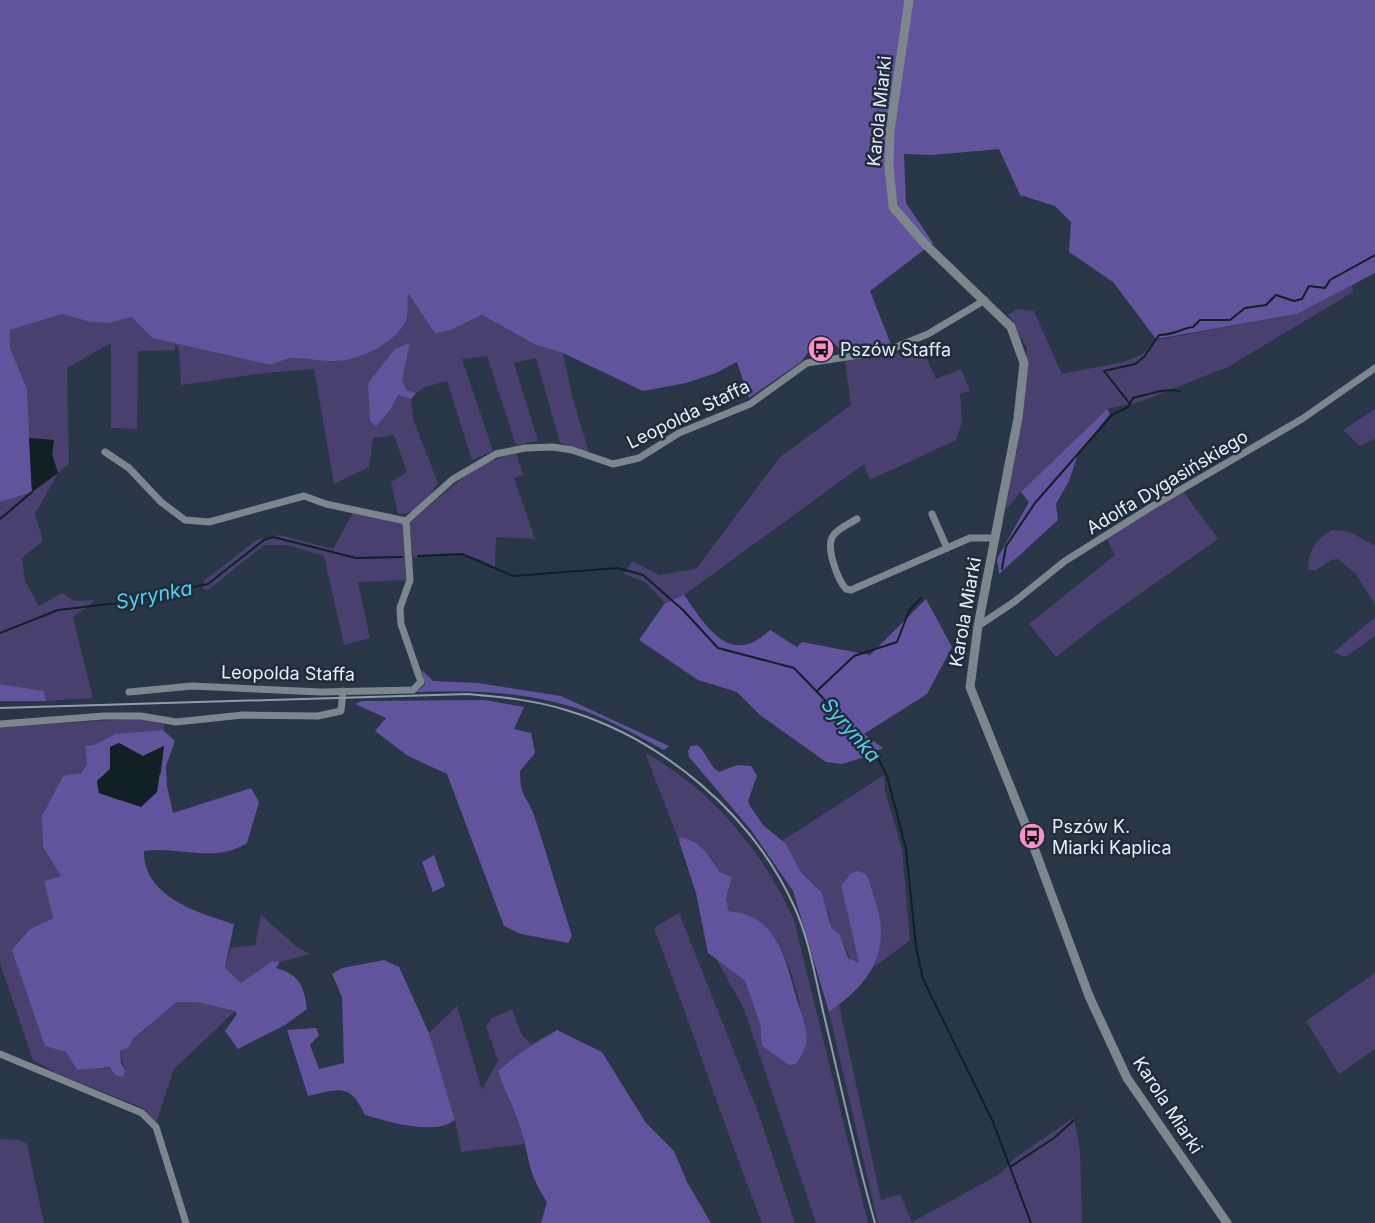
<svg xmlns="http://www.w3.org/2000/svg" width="1375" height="1223" viewBox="0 0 1375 1223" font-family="Inter,sans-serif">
<rect width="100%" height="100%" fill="#283647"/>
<g fill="#49406f">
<path d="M 1352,285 L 1353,292 L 1228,367 L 1139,402 L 1107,409 L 1021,492 L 1006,510 L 1027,348 L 1008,315 L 1018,309 L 1034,311 L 1062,374 L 1123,362 L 1143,354 L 1156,340 L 1297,314 Z"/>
<path d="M 408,292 L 451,330 L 482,315 L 536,345 L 563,353 L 572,396 L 589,453 L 560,443 L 536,358 L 514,363 L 538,441 L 516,445 L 487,356 L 462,359 L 493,451 L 472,460 L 447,381 L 425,387 L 416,393 L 405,390 L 402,380 L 410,343 L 391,409 L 399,394 L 411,399 L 413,419 L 438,483 C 430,497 415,516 398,514 L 391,482 L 407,472 L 394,435 L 373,438 L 369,467 L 334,484 L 314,369 L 265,373 L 181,385 L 179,348 L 175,344 L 175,350 L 138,351 L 137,429 L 111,428 L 111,343 L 67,368 L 69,464 L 58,473 L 35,514 L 43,541 L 22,558 L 25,581 L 39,606 L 62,593 L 74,601 L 96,600 L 73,617 L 93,698 L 46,701 L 44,691 L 0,684 L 0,502 L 32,492 L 58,473 L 52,454 L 54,440 L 29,438 L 27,389 L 10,348 L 10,330 L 62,314 L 90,322 L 109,323 L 132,317 L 152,338 L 270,365 C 293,355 311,357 334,362 L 407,320 Z"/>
<path d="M 920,344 L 936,379 L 961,369 L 970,391 L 960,394 L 962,422 L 956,440 L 870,480 L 864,464 L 684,595 L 665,603 L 645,582 L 624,574 L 632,561 L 659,575 L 696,569 L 780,457 L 851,405 L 845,361 L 898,353 L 900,355 Z"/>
<path d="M 1375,409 L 1375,439 L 1360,446 L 1343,430 Z"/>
<path d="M 516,453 L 523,475 L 514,478 L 535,539 L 496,537 L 495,568 C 465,548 446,554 413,557 L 409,523 L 476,466 Z"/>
<path d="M 1179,486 L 1218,539 L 1103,620 L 1056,657 L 1029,624 L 1115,555 L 1104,534 Z"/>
<path d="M 353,513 L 404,523 L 408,580 L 358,582 L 370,638 L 344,645 L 324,556 L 287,545 L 264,545 L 208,590 L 203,589 L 204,581 L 256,540 L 280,535 L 333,549 Z"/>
<path d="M 1332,530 L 1350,532 L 1375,546 L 1375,605 L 1356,574 L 1338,559 L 1331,560 L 1315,571 L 1308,569 C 1308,550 1317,539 1332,530 Z"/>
<path d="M 1375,617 L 1375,636 L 1345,657 L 1334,652 Z"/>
<path d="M 129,719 L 147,719 L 165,725 L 163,730 L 117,735 L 94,745 L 85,746 L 87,764 L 80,773 L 63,777 L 43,847 L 62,876 L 44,881 L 53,918 L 30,929 L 66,1052 L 77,1070 L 101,1067 L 125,1070 L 120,1051 L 177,1002 L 197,1002 L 235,1011 L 174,1069 L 156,1122 L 143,1108 L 56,1073 L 33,1060 L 0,963 L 0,727 Z"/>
<path d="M 645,753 C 712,789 763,852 794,920 L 868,1223 L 816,1223 L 744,1009 L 717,960 L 745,981 L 760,1024 L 762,1046 L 806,1047 C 802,1002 786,914 729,911 L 726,899 L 732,877 L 720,872 L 711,857 L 682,837 L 679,841 Z"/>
<path d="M 884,775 L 885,791 L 902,849 L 910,940 L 873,968 C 885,941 879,920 871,893 L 841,886 L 859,963 L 851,961 L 840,935 L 831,927 L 829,914 L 817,887 L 800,871 L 782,841 Z"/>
<path d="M 679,913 L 758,1112 L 795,1223 L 762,1223 C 724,1125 691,1026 654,928 Z"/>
<path d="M 261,915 L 297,947 L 310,954 L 280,962 L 272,961 L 241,984 L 225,968 L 231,948 L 255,945 Z"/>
<path d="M 1375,973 L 1375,1049 L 1339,1074 L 1306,1021 Z"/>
<path d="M 839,1005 L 881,1200 L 900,1194 L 912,1222 L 1000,1174 L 1014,1159 L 1074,1117 L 1080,1150 L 1082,1223 L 878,1223 L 829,1012 Z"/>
<path d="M 457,1006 L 482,1090 L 498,1060 L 486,1026 L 492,1018 L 512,1009 L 522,1035 L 531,1044 L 557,1030 L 520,1053 L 498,1071 L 522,1132 L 524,1144 L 461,1152 L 455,1120 L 429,1033 Z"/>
<path d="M 0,1139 L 19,1140 L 27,1144 L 44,1223 L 0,1223 Z"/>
</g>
<g fill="#61539c" fill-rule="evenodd">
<path d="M 0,0 L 1375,0 L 1375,273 L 1297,314 L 1156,339 L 1113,282 L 1069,252 L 1071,222 L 1055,206 L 1020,195 L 999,149 L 932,155 L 904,154 L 906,203 L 933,243 L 870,291 L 892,347 L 844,354 L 835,344 L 821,335 L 801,362 L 749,398 L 737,362 L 716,373 L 686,383 L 643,391 L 563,353 L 536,345 L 482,315 L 451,330 L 435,333 L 408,293 C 407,301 409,313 406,320 C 397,343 356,362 333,361 C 305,361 299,352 270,365 L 152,338 L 132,317 L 109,323 L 90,322 L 62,314 L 10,330 L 10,348 L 27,389 L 32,492 L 0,502 Z"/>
<path d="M 410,343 L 402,380 L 406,390 L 416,393 L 411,399 L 398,395 L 391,409 L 376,426 L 370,421 L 368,383 L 395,349 Z"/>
<path d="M 1107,409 L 1110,414 L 1078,454 L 1069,481 L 1056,504 L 1058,520 L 999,574 L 997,559 L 1029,502 L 1021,492 Z"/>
<path d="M 684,595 C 706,625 729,669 770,630 L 797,647 L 802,642 L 870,655 L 926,599 L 952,647 L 927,694 L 864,734 L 883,748 L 876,751 L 877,753 L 842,764 L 826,762 L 760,715 L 737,692 L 698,680 L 639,640 L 665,603 Z"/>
<path d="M 422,670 L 433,681 L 478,683 L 561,696 L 669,746 L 664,750 C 636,735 607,718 576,708 C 523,691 471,690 416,692 L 425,685 Z"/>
<path d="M 0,684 L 44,691 L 46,701 L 0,701 Z"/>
<path d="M 485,700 L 524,707 L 514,729 L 531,733 L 535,753 L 520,771 C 520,797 526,794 534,815 C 547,855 559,896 572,936 L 568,943 L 521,934 L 504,926 L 447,774 L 408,756 L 375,731 L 386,718 L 355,704 L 362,701 Z"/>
<path d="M 163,730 L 175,741 L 166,766 L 167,786 L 173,813 L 251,788 L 259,802 L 247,843 C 215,864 178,846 144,851 C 143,897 199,913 234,924 L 225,968 L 241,983 L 272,961 L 280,962 L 276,968 C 299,974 304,986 307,1009 L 285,1025 L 238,1049 L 225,1031 L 237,1014 L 235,1011 L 197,1002 L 177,1002 L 133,1039 L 129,1047 L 120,1051 L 121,1063 L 125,1070 L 123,1077 L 115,1075 L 110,1067 L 77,1070 L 66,1052 L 45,1046 L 12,950 L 30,929 L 53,918 L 44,881 L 61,876 L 43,847 L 42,816 L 63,776 L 81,773 L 87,764 L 85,746 L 94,745 L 116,734 ZM 119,743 L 143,756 L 164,746 L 161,774 L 119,800 L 99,793 L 97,781 L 111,769 L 110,747 Z"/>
<path d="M 697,745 C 707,752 708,765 719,772 L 737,765 L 751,766 L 757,776 L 748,801 L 750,806 L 763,825 L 786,844 L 800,871 L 822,893 L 831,927 L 840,935 L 848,958 L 859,963 L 841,886 L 850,874 L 858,871 L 866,874 L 869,880 C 872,893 878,906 880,920 C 886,963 862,989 829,1012 L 793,891 L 751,830 L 689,757 L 688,751 L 691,746 Z"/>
<path d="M 681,837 C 702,843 709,855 720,872 L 732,877 L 726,899 L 729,911 C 780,915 786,964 798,1003 C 802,1016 810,1034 805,1048 C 803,1054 799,1059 796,1064 L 789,1065 L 762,1046 L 760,1024 L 745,981 L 708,953 L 696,893 L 679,841 Z"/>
<path d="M 434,855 L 445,886 L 433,892 L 422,862 Z"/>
<path d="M 384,960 L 399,967 L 429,1033 L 455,1120 C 434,1136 390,1122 365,1115 C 350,1082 339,1089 308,1096 L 287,1030 L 316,1028 L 319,1035 L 310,1045 L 319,1069 L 344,1063 L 342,997 L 332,974 L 342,968 Z"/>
<path d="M 557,1030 L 602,1052 L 646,1123 L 674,1151 L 687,1182 L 711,1223 L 541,1223 L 547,1202 C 529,1175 530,1162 522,1133 C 516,1112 505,1092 498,1071 L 520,1053 Z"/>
</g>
<g fill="#102024">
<path d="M 29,438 L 54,440 L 52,454 L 58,473 L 32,492 Z"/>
<path d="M 119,743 L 143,756 L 164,746 L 157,792 L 141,807 L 99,793 L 97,781 L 110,769 L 110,747 Z"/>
</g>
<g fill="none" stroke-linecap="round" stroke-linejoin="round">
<g stroke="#102024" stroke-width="2">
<path d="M 1130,404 L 1104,371 L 1135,364 L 1144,357 L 1159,335 C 1175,335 1182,328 1193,327 L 1200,320 L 1230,320 L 1245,308 L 1266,305 L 1276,295 L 1294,301 L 1302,299 L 1309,286 L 1325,288 L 1330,280 L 1375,255"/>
<path d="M 0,519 L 32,492"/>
<path d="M 418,556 L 462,554 L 513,576 L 618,568 L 643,575 L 683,610 L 718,648 L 794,668 L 822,697 L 879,760 L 887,776 L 906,849 L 916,947 L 923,979 L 993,1122 L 1031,1223"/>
<path d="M 1002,569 L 1006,546 L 1035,503 L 1112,415 L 1128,407 L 1133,398 C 1150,394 1163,388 1180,391"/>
<path d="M 0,633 L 58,610 L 118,603 L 208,584 L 264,540 L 273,537 L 356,558 L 402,557"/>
<path d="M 817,691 L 854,656 L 897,642 L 909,611 L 921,598"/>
<path d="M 1010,1167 L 1054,1138 L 1074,1120"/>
</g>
<g stroke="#7c868d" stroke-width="7">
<path d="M 105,452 L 129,468 L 161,502 L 185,520 L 209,522 L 304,496 L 326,504 L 406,521 L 453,479 L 496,454 L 525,448 L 553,447 L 572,450 L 613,464 L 639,458 L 679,433 L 750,404 L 807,363 L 886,351 L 928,334 L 985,300"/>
<path d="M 932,514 L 947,548"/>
<path d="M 857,519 C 849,524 838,528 833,536 C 825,547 838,580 846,589 L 851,590 L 970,538 L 995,538"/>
<path d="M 978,626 L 1014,602 L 1065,561 L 1151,507 L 1302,419 L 1375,368"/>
<path d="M 129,692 L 192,686 L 321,692 L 413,690 L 421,682 L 401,624 L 400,608 L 410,580 L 406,521"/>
<path d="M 0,724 L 104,716 L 141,716 L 176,722 L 243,715 L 318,716 L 341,711 L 343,691"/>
<path d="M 0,1054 L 142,1113 L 156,1127 L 186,1223"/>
</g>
<path stroke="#7c868d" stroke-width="9" d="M 909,0 L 890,131 L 889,166 L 893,207 L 925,244 L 1011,327 L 1024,363 L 1018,418 L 978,626 L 970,687 L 1026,826 L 1089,996 L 1127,1078 L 1227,1223"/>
<path stroke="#919caa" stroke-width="2" d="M 0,708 L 468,694 C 501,697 534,700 566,710 C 663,739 752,814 794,906 C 809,939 815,976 823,1011 C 840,1082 855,1153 875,1223"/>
</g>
<defs>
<symbol id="bus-disc" viewBox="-11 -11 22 22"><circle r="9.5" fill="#f890cc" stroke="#1f2c3c"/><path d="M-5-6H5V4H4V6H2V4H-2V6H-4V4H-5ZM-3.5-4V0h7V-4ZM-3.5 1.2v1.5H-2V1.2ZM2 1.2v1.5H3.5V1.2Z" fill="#111"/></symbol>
</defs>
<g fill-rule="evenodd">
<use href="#bus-disc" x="806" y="334" width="30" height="30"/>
<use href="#bus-disc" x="1017" y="821" width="30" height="30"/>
</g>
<g text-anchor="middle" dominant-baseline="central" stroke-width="5" stroke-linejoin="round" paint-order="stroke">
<g font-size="18" fill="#e7f0fb" stroke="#1f2c3c">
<text transform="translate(879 111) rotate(-84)">Karola Miarki</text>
<text transform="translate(688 414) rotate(-26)">Leopolda Staffa</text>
<text transform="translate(1167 482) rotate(-31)">Adolfa Dygasińskiego</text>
<text transform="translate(965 612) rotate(-80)">Karola Miarki</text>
<text transform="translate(288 673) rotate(1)">Leopolda Staffa</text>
<text transform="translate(1168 1105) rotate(57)">Karola Miarki</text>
</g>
<g font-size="18" fill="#e7f0fb" stroke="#1f2c3c" text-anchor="start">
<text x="840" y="349">Pszów Staffa</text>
<text x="1052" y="826">Pszów K.<tspan x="1052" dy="21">Miarki Kaplica</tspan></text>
</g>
<g font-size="20" font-style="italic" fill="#56d0ef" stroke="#1f2c3c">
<text transform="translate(154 595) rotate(-11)">Syrynka</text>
<text transform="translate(851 730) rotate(49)">Syrynka</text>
</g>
</g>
</svg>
